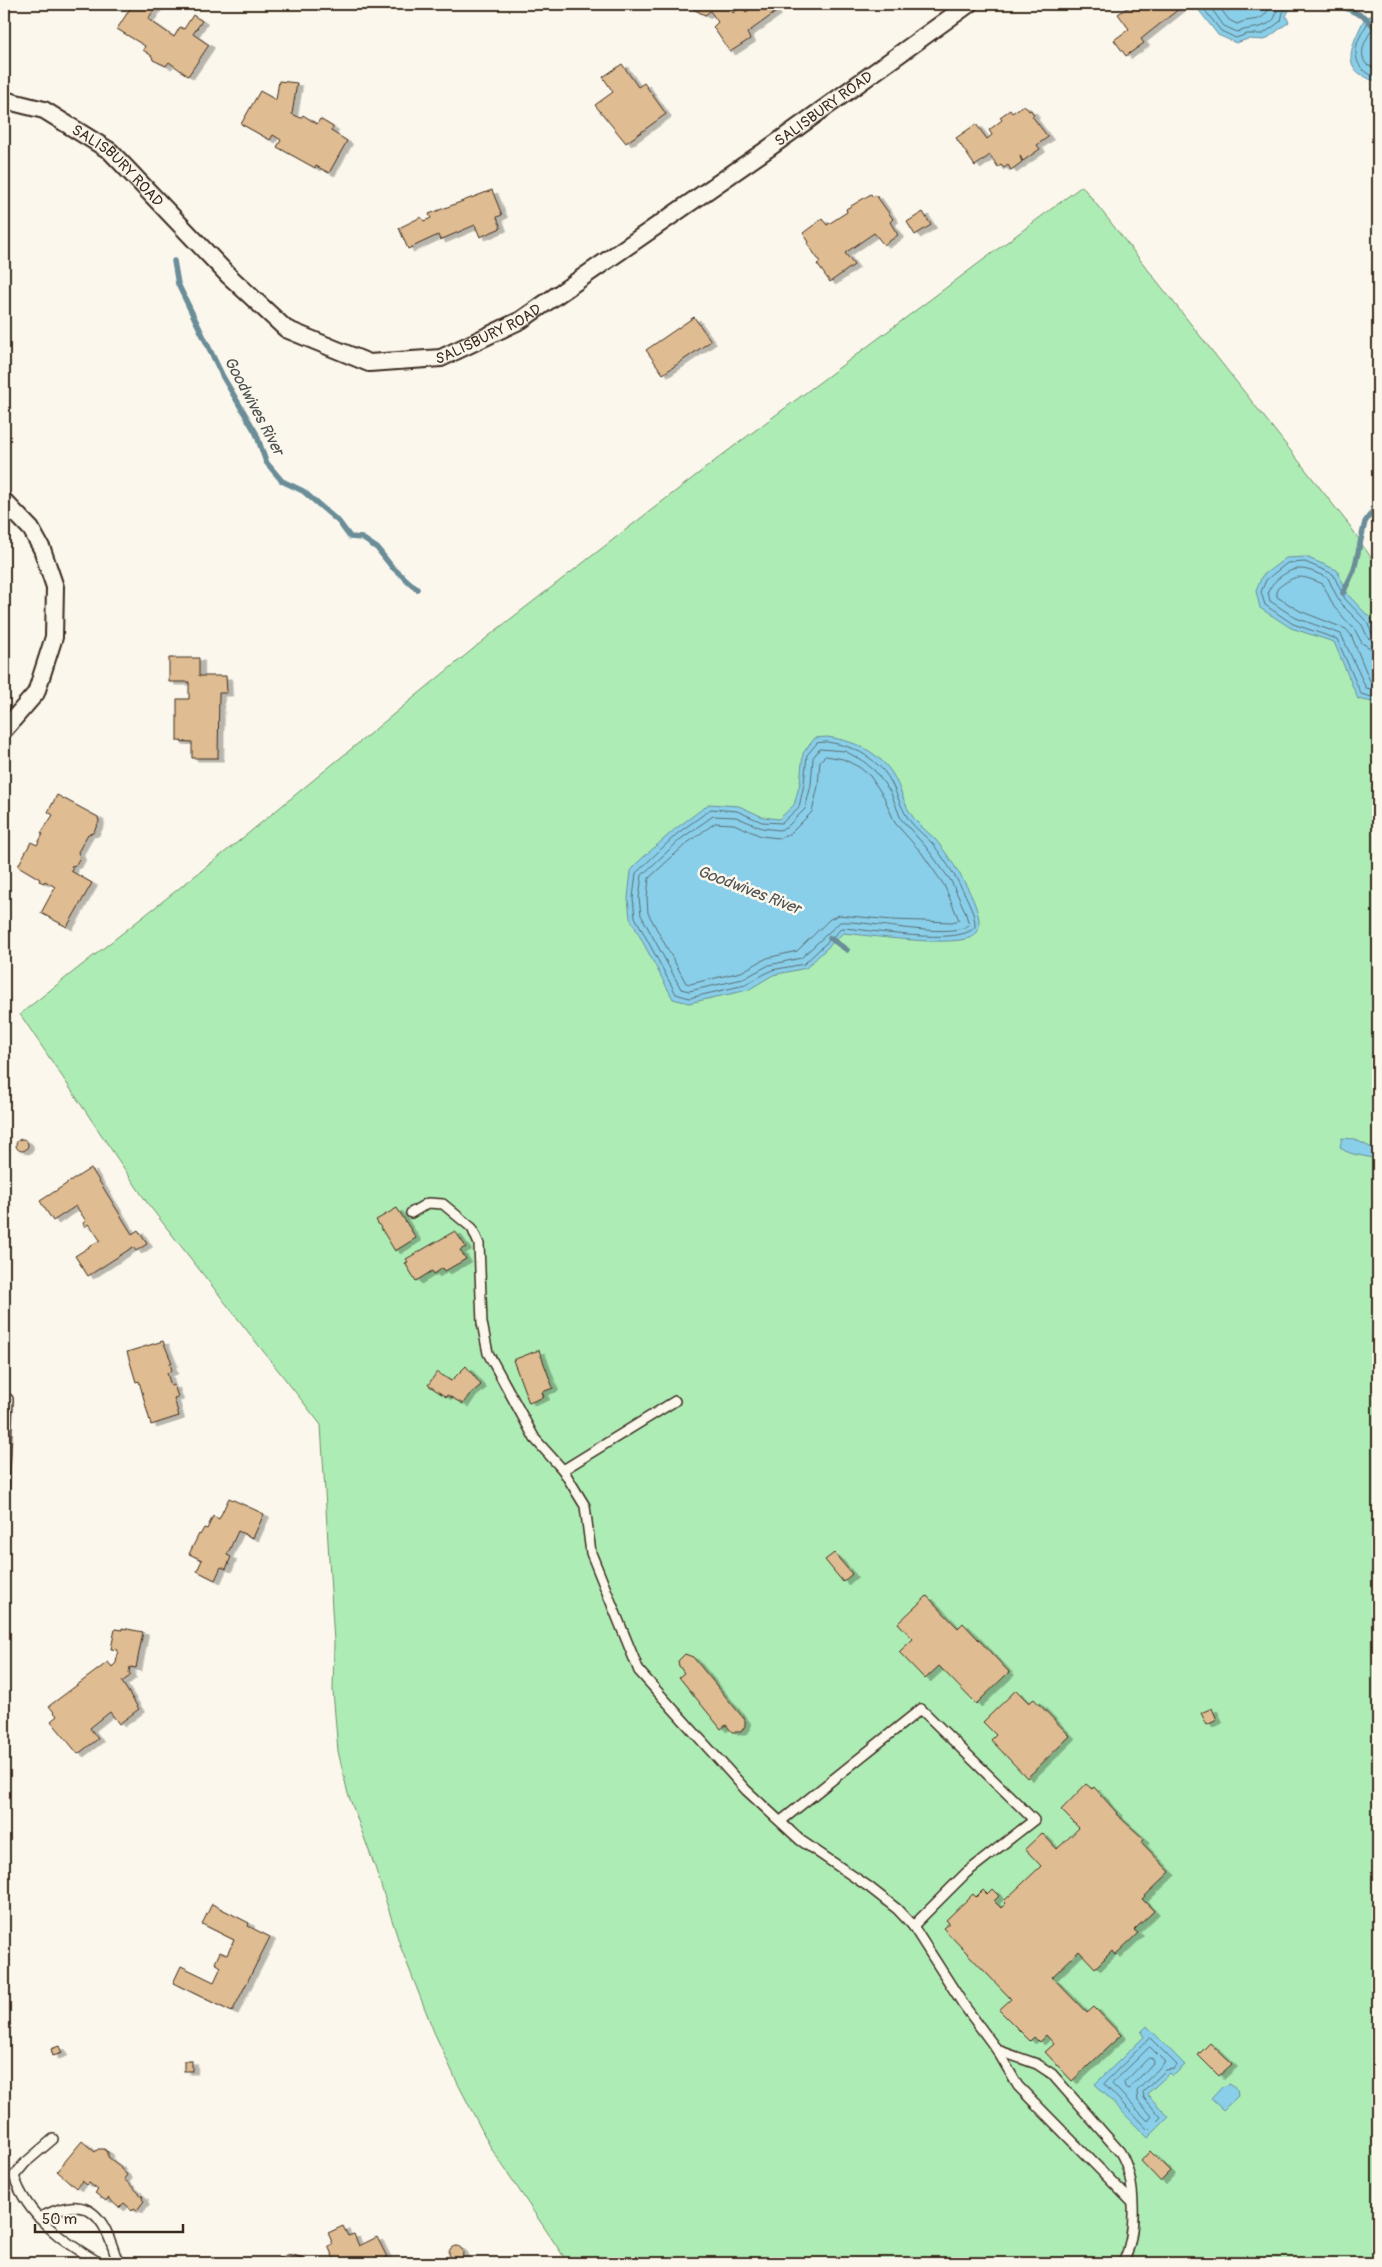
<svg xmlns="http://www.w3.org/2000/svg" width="1382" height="2267" viewBox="0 0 1382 2267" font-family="Pangolin,sans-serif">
<defs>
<filter id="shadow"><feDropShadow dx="5.5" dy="3" stdDeviation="0" flood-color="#0004"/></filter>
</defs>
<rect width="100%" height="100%" fill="#fbf7ec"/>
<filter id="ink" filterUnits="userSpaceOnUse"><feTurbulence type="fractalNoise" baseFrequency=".02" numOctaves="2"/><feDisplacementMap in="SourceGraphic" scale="10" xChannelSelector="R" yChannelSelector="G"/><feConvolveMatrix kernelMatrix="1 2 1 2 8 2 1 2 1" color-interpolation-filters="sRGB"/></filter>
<g filter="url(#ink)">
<path fill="#adedb5" stroke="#748c6a" d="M 1082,186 L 1350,526 L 1378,568 L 1378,2263 L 568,2263 L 491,2148 L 458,2084 L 434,2032 L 401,1948 L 375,1867 L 348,1794 L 338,1751 L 333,1691 L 334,1642 L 321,1425 L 148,1204 L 20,1014 L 239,841 L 495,631 L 725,453 Z"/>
<g fill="#89cfea" stroke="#6a8d98">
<path d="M 1194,4 L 1305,4 L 1289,10 L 1286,16 L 1289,22 L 1265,40 L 1248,39 L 1236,43 L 1218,35 Z"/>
<path d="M 1378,15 L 1378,80 C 1372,81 1369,79 1364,76 C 1338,64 1358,34 1365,17 Z"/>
<path d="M 1306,557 L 1337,570 L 1349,596 L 1371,619 L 1378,635 L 1378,701 L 1373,702 L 1358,699 L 1334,642 L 1291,628 L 1260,608 L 1256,591 L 1262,576 L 1286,558 Z"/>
<path d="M 827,737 C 848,740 866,746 882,761 C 900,778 900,797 911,814 C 917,824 927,831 935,839 C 948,854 993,918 975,935 C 960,949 866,935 843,933 L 806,968 L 773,975 L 748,990 L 689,1003 L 673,999 L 630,918 L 628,898 L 631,871 L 637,863 L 675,829 L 709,804 L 739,806 L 763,817 L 779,819 L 794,805 L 800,783 L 803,753 L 815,738 Z"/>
<path d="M 1342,1138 L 1354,1139 L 1378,1151 L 1378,1159 L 1353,1154 L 1345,1151 L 1340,1147 Z"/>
<path d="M 1147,2026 L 1185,2065 L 1173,2076 L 1170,2073 L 1147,2094 L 1169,2117 L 1148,2138 L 1095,2084 L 1144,2037 L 1141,2032 Z"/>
<path d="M 1230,2084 L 1237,2090 L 1238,2096 L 1223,2110 L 1211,2099 L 1222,2087 Z"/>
</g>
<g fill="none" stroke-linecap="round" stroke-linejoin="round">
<g stroke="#5a6c70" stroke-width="1">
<path d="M 1200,4 L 1221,31 L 1236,38 L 1247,34 L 1263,34 L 1281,21 L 1284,8 L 1290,4"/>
<path d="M 1208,4 L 1224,26 L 1237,32 C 1249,27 1264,30 1274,19 C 1276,16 1277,8 1279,4"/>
<path d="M 1217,4 L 1229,20 L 1237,24 C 1254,16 1262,26 1271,4"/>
<path d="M 1378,20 L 1368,22 C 1365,29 1359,36 1357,44 C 1353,59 1361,76 1378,76"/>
<path d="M 1378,26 L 1373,28 C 1366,39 1357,53 1367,65 L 1378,69"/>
<path d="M 1378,635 L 1372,634 L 1367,622 L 1345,599 L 1333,574 L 1305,562 L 1287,563 L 1266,580 L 1261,592 L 1265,605 L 1293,624 L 1337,639 L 1361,694 L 1372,697 L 1378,696"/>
<path d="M 1378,642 L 1368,638 L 1362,625 L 1340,603 L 1328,578 C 1309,570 1298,563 1280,577 C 1274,582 1271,585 1268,592 L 1270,601 L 1296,618 L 1341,634 L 1366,688 L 1378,690"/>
<path d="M 1378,649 L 1370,648 L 1362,643 L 1355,630 L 1334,607 L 1323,584 C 1301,575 1296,573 1277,589 L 1277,597 L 1300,611 L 1346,629 L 1351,635 L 1370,681 L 1378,682"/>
<path d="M 827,742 C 847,745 863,751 878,765 C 894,779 896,798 906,815 C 912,826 923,834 932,843 C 945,859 977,907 975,927 C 959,947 868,929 842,928 L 804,964 L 772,970 L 745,985 L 689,998 L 676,994 L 635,917 L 633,898 L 636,873 L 678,833 L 711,809 L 737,811 L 762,822 L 782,823 L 799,807 L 804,784 L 807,755 L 817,743 Z"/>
<path d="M 820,749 L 845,751 L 863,761 L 875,771 L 891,793 L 901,819 L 926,847 L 951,881 L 965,911 L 969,925 C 949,940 867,920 840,922 L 801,958 L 769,965 L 743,979 L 689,991 L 681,989 L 641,915 L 639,898 L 642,875 L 682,838 L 713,816 L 736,817 L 762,828 L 779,830 L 786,828 L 805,809 L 811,785 L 813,758 Z"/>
<path d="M 826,756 L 843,759 L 859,767 L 870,776 L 884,797 L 895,823 L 921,852 L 944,885 L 959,920 L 952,922 L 892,920 L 839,915 L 830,919 L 797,951 L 767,958 L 741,972 L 690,984 L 686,983 L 648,913 L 647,898 L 649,878 L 686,844 L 715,823 L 734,824 L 761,836 L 779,838 L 790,834 L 812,812 L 818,786 L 820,761 Z"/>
<path d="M 1150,2038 L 1177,2065 L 1174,2069 L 1166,2070 L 1143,2092 L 1144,2098 L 1161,2117 L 1148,2130 L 1104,2084 Z"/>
<path d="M 1150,2047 L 1165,2062 L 1137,2091 L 1138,2101 L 1152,2116 L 1148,2121 L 1112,2084 Z"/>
<path d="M 1149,2058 L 1153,2059 L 1153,2063 L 1130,2088 L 1126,2089 L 1124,2083 Z"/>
</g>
<g stroke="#6a8d98" stroke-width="5.5">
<path d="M 1337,4 L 1365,17 L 1378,31"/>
<path d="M 174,261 L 178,284 L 223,377 L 256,433 L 266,462 L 282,481 L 303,491 L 339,522 L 350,537 L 362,538 L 377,548 L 392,567 L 417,589"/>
<path d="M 1343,593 L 1354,570 L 1365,522 L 1374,509 L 1378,508"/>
<path d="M 830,938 L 847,950"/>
</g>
</g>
<g fill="#dfbc91" stroke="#3b2a1e" filter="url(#shadow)">
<path d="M 133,4 L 158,4 L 148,19 L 174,37 L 180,27 L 184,29 L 193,15 L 202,21 L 193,34 L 209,45 L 188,76 L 169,62 L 166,66 L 153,60 L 152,56 L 143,50 L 145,46 L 117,29 Z"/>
<path d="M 696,4 L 728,4 L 733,13 L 742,6 L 746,12 L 758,4 L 778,4 L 772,8 L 776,12 L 747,33 L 750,39 L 730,52 L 713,27 L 718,22 L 713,15 L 710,11 L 705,15 L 693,9 Z"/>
<path d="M 1133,4 L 1177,4 L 1180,8 L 1141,39 L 1144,43 L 1126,56 L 1114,40 L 1129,29 L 1118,14 Z"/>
<path d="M 622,64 L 638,87 L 644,83 L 666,114 L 626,143 L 595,105 L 613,92 L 603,77 Z"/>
<path d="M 279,81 L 297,83 L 292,114 L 301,118 L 303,115 L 317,124 L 320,119 L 333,127 L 331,131 L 347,141 L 329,173 L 316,166 L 315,168 L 277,147 L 281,140 L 273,135 L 270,140 L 241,124 L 260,91 L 276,100 Z"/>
<path d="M 1024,105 L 1029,111 L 1031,110 L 1034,115 L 1032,116 L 1048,137 L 1037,145 L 1040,149 L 1023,161 L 1020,156 L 1022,162 L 1011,170 L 1008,165 L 1004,168 L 1001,165 L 998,167 L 990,155 L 975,166 L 956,138 L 976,124 L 987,139 L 992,135 L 989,130 L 1002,120 L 1000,117 L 1010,110 L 1012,113 Z"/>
<path d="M 492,190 L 502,215 L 497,217 L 501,228 L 480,237 L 475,225 L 440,240 L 438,235 L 408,249 L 399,228 L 421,217 L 424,221 L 429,219 L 431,218 L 429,214 Z"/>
<path d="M 871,194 L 873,197 L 876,195 L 893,219 L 890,222 L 898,235 L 884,245 L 874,233 L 845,253 L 854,265 L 830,282 L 817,264 L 820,262 L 807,243 L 809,242 L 803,233 L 822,219 L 827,225 L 847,212 L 846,209 Z"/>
<path d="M 923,212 L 931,225 L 915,235 L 907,222 Z"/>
<path d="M 694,317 L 711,341 L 663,374 L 646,350 Z"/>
<path d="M 169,658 L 199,658 L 199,676 L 226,676 L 227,693 L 219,693 L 218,758 L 192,758 L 192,742 L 177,741 L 177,699 L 189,699 L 189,682 L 169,682 Z"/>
<path d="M 57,795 L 98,817 L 99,822 L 93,833 L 88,834 L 78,852 L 80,857 L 76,865 L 71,866 L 73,868 L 71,871 L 92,883 L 67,927 L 41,913 L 55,887 L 45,881 L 44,883 L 39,881 L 40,879 L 18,866 L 31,842 L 37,845 L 43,834 L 41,833 L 53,815 L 48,812 Z"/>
<circle cx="22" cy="1145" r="6"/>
<path d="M 91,1168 L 132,1234 L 138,1230 L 147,1244 L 136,1251 L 133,1247 L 88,1276 L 75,1256 L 100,1240 L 91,1227 L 88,1224 L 85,1227 L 83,1223 L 86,1221 L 76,1206 L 53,1221 L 40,1201 Z"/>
<path d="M 397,1208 L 416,1238 L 395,1251 L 376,1220 Z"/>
<path d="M 455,1231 L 466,1247 L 460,1250 L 466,1259 L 445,1271 L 443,1268 L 434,1274 L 432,1271 L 416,1281 L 405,1263 L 408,1262 L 406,1259 Z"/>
<path d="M 163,1341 L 172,1363 L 170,1363 L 172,1371 L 167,1373 L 171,1386 L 174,1385 L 178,1397 L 174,1398 L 179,1416 L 151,1425 L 139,1381 L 136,1382 L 127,1352 Z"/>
<path d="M 539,1350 L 553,1388 L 542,1392 L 544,1397 L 529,1403 L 513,1360 Z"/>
<path d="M 466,1366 L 481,1385 L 469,1395 L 463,1404 L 447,1395 L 446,1397 L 428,1385 L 437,1372 L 451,1381 Z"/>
<path d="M 229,1498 L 264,1514 L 253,1538 L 238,1531 L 227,1555 L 231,1557 L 226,1569 L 221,1567 L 215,1580 L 197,1571 L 202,1560 L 189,1554 L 199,1534 L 200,1535 L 204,1528 L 207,1529 L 213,1516 L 219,1519 Z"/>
<path d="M 834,1553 L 852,1574 L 843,1582 L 825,1560 Z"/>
<path d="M 927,1596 L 958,1628 L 963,1623 L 1009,1672 L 976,1704 L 939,1666 L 925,1679 L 899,1652 L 913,1639 L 898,1623 Z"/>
<path d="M 122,1628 L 143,1632 L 136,1668 L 130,1667 L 129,1673 L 131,1675 L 122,1682 L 139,1709 L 119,1724 L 110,1712 L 90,1728 L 98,1739 L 78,1754 L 51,1721 L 57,1716 L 49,1706 L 108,1662 L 112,1667 L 116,1663 L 118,1650 L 111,1649 L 115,1629 L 122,1630 Z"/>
<path d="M 685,1654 L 693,1657 L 745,1720 L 745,1726 L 741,1732 L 732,1732 L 726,1725 L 721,1729 L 679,1677 L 684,1673 L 679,1666 L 678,1661 Z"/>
<path d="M 1016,1690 L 1029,1703 L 1034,1699 L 1070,1736 L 1027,1778 L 991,1740 L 996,1735 L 983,1722 Z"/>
<path d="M 1212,1708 L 1217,1720 L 1207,1725 L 1201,1713 Z"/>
<path d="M 1086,1784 L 1092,1789 L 1094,1787 L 1117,1813 L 1116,1814 L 1144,1839 L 1142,1843 L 1170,1872 L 1142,1899 L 1154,1911 L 1134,1930 L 1138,1933 L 1115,1955 L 1112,1951 L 1095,1968 L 1079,1951 L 1052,1977 L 1087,2013 L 1094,2007 L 1121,2035 L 1072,2081 L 1045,2052 L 1054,2044 L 1046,2035 L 1039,2042 L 1034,2037 L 1030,2041 L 999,2010 L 1011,1999 L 943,1928 L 949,1923 L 946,1920 L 973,1894 L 976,1897 L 983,1890 L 987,1894 L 992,1889 L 999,1896 L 994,1901 L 1001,1908 L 1006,1903 L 1004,1901 L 1006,1899 L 1041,1866 L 1025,1849 L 1042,1833 L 1057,1849 L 1079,1828 L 1061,1810 Z"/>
<path d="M 212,1904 L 249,1923 L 248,1926 L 270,1937 L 232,2012 L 173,1983 L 181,1966 L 214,1982 L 221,1967 L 215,1963 L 220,1952 L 227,1955 L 234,1940 L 202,1924 Z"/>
<path d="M 1210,2043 L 1232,2064 L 1219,2076 L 1198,2055 Z"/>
<path d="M 59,2046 L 62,2053 L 53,2056 L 51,2049 Z"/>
<rect x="184" y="2061" width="8" height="10"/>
<path d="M 82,2141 L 95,2152 L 98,2149 L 104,2149 L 108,2152 L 108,2157 L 121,2167 L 120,2168 L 127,2175 L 124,2179 L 143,2197 L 142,2199 L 144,2201 L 137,2210 L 134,2208 L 132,2210 L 124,2203 L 119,2208 L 108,2198 L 106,2201 L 95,2193 L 98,2190 L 89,2183 L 87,2185 L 82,2181 L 76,2188 L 57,2171 Z"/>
<path d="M 1150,2151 L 1170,2171 L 1160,2181 L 1141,2161 Z"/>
<path d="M 343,2226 L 348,2236 L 354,2234 L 359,2246 L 377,2237 L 387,2257 L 384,2259 L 386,2263 L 331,2263 L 330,2260 L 334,2259 L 328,2246 L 333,2244 L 328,2233 Z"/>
<circle cx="456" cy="2253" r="7"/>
</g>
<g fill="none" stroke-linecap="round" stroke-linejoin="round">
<defs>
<g id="lane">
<path d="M 411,1213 L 428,1203 L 443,1204 L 472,1228 L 479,1244 L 482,1323 L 488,1353 L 535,1439 L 563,1470 L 585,1506 L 591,1553 L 639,1671 L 746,1790 L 800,1840 L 869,1887 L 897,1909 L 913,1926 L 963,2004 L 997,2050 L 1018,2086 L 1132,2202"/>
<path d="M 563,1470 L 675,1401"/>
<path d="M 4,1488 L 8,1399"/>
<path d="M 781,1821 L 921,1709 L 1034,1820 L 966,1873 L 913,1926"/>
<path d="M 997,2050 L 1037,2064 L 1052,2074 L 1120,2152 C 1137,2180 1137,2234 1123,2263"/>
<path d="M 53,2139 L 25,2163 L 14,2176 C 27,2217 65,2243 100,2263"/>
<path d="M 39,2218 C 50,2213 65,2205 77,2207 C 103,2209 111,2242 118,2263"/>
<path d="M 281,2263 L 290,2260 L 302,2263"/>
</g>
<g id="street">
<path id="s1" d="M 4,100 L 44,110 L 110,151 L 229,276 L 286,329 L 369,363 L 441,358 L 521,320 L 769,148 L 969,4"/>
<path d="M 4,501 L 31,529 L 42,549 L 55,587 L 54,637 L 36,693 L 4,730"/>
</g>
</defs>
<use href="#lane" stroke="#3b2a1e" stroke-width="12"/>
<use href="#street" stroke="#3b2a1e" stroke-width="20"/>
<use href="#lane" stroke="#fbf7ec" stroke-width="9"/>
<use href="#street" stroke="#fbf7ec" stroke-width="16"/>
</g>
</g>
<g text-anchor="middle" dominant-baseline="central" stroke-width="5" stroke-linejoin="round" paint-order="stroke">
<g font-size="15" fill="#3b2a1e" stroke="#fbf7ec">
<text stroke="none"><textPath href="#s1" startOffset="989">SALISBURY ROAD</textPath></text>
<text stroke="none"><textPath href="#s1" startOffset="134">SALISBURY ROAD</textPath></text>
<text stroke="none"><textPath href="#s1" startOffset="584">SALISBURY ROAD</textPath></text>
</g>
<g font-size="16" font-style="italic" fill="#4e5351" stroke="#fbf7ec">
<text transform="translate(254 406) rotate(62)">Goodwives River</text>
<text transform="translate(749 890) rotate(21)">Goodwives River</text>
</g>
</g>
<rect width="1382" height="2267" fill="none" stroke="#fbf7ec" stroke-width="20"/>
<rect x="10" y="10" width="1362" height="2247" fill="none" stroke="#3b2a1e" stroke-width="2" filter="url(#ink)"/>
<path d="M35 2224v8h148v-8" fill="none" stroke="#3b2a1e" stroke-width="2.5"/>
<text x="42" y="2224" font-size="15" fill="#3b2a1e" stroke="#fbf7ec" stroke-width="4" paint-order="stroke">50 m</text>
</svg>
